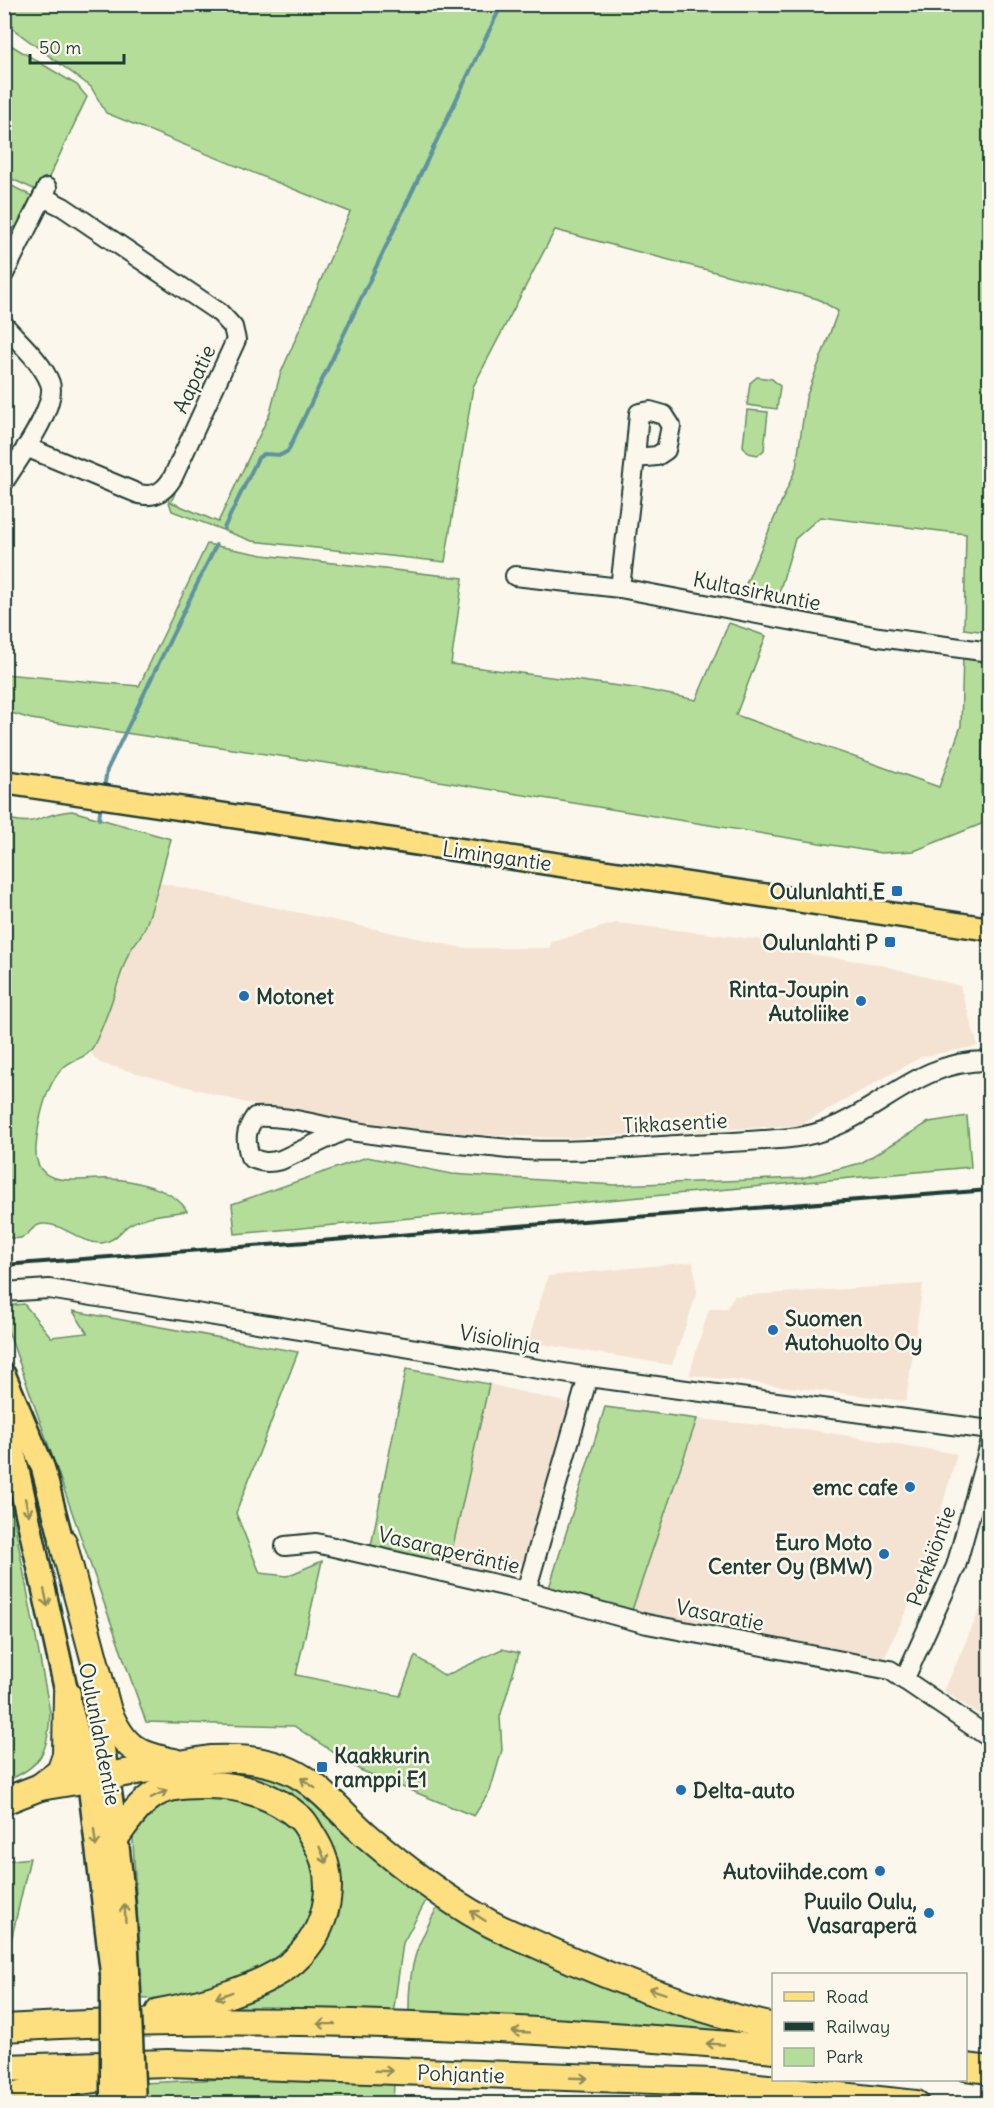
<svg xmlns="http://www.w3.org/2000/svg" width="994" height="2108" viewBox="0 0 994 2108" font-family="Delius,sans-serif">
<rect width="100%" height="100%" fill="#fbf7ec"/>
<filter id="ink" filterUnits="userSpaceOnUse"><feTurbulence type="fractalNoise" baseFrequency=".0167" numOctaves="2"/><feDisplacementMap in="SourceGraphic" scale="12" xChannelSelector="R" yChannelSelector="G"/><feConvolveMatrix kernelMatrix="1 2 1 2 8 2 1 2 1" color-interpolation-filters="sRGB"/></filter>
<g filter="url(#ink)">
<g fill="#f4e3d2">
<path d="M 147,880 L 463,948 L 549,948 L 552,942 L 616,923 L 796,944 L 795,952 L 877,964 L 960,986 L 978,1046 L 921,1057 L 801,1125 L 571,1138 L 509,1136 L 394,1130 L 272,1110 L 100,1063 L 92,1055 L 88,1040 Z"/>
<path d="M 693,1262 L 697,1293 L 672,1365 L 528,1342 L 548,1276 Z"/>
<path d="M 923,1284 L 906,1401 L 689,1375 L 709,1309 L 727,1308 L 734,1296 Z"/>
<path d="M 489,1384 L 572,1404 L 523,1563 L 502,1576 L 449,1564 Z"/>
<path d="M 697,1419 L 812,1430 L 957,1454 L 923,1574 L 885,1657 L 753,1635 L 632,1610 Z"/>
<path d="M 989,1589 L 989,1721 L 944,1691 Z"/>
</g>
<g fill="#b3dd99" stroke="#698d66" stroke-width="1.5">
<path d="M 5,4 L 989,5 L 990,537 L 986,632 L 964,629 L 966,534 L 820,517 L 795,539 L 779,593 L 745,586 L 796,468 L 806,398 L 838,311 L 818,299 L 555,230 L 473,387 L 445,562 L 252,541 L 172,511 L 167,496 L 172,491 L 175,493 L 171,502 L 218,522 L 270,413 L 280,375 L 350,212 L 106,113 L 91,87 L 5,23 Z"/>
<path d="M 4,41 L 77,85 L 87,97 L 44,188 L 36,190 L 5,176 Z"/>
<path d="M 4,182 L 34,197 L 21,230 L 5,223 Z"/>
<path d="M 757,377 L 772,379 L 780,386 L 777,409 L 747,405 L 750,383 Z"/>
<path d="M 747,410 L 768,412 L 764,450 L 758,455 L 748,453 L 743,446 Z"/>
<path d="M 207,544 L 263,555 L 463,578 L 451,664 L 642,689 L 696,700 L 729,623 L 766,636 L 736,715 L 939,787 L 961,726 L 963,655 L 985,657 L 981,793 L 989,794 L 989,821 L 914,851 L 881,853 L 340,765 L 31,719 L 5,711 L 4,674 L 139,686 Z"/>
<path d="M 72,811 L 171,839 C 162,869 156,902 144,930 C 139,940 131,947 127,957 C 116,986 109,1015 95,1043 C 87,1061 76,1056 64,1067 C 45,1084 38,1123 36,1147 C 33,1193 84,1177 110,1179 C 133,1180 175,1189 187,1211 C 168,1214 145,1215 129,1225 C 120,1231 114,1242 102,1243 C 81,1244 64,1224 45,1224 C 27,1223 31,1246 5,1236 L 5,818 C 40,828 40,813 72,811 Z"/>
<path d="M 967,1116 L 971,1167 L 235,1234 L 232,1204 L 367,1157 L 452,1174 L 615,1185 L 802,1178 L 861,1163 L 929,1122 Z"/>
<path d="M 24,1304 L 51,1337 L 87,1333 L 73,1311 L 298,1352 L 236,1513 L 260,1573 L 287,1576 L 322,1561 L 296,1675 L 400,1696 L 415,1656 L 445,1676 L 502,1649 L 519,1653 L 500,1717 L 502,1750 L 490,1791 L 474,1816 L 360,1770 L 294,1726 L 146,1722 L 5,1322 L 5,1306 Z"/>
<path d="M 406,1369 L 489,1384 L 449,1564 L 371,1546 Z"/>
<path d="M 605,1407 L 697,1419 L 632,1610 L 549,1588 Z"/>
<path d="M 5,1473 L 50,1712 C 48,1750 43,1767 5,1781 Z"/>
<path d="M 239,1769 L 264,1772 L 296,1787 L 428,1897 L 403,1943 L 393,2015 L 181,2014 L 230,2001 L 332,1913 L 315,1817 L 156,1775 Z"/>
<path d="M 221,1791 L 268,1806 L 300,1829 L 314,1852 L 317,1903 L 303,1931 L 284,1953 L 246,1978 L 173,1998 L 142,1999 L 132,1824 L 153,1802 Z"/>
<path d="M 30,1858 L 5,1967 L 5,1861 Z"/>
<path d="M 440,1902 L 773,2036 L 409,2016 C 408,1963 416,1948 440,1902 Z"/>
<path d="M 223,2079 L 394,2082 L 393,2103 L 143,2103 L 143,2083 Z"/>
</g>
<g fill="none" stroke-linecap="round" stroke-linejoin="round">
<g stroke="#5e92a1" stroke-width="4">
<path d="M 224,528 L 258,458 L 264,454 L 281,455 L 288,451 L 502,4"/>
<path d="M 104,788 L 107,770 L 216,545"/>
<path d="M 99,819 L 101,804"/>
</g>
<defs>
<g id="minor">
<path d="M 4,274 L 47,188"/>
<path d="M 4,325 C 19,342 42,362 50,383 C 58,406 17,461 4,482"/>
<path d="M 26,447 L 139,494 C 155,498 165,491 173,477 L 236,340 L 233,327 L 220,313 L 63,207 L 43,197"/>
<path d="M 515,576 L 620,588 L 879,637 L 990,652"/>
<path d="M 620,588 L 635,458 L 657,456 L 666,450 L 671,426 L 664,415 L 650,411 L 639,413 L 635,458"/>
<path d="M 345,1130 L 281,1160 C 269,1163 261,1163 250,1157 C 245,1140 245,1131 255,1117 C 285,1115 316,1125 345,1130 C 396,1139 448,1143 499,1148 C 553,1154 608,1149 662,1146 C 705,1143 747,1142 790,1138 C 870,1131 906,1059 990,1061"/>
<path d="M 4,1292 L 49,1289 L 588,1377 L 990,1430"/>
<path d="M 285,1546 L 316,1543 L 526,1591 L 588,1377"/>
<path d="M 526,1591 L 647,1624 L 890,1670 L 990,1738"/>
<path d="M 904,1680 L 956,1566 L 990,1444"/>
</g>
<g id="major">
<path d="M 4,782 L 990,929"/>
<path d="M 4,1375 L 43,1468 L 66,1558"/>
<path d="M 4,1409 L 67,1694 L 89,1780 L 112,1973"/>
<path d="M 92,1691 C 111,1785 124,1876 128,1972"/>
</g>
<g id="highway">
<path d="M 63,1542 L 108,1711 C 124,1748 136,1754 174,1762"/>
<path d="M 40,1787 L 60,1772 L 66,1755 L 67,1694"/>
<path d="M 4,1801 L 40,1787 L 210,1759 C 238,1758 264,1759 290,1771 C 319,1784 342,1814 366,1835 C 402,1866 442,1897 484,1920 C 502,1931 523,1938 542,1947 C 615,1980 695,2010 774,2027"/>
<path d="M 118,1834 C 129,1819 139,1804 155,1794 C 170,1785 190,1785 208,1785 C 242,1785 275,1796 300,1818 C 306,1823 309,1831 313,1837 C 339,1877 330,1928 294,1961 C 265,1987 198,2005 159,2012"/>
<path d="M 4,2028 C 260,2013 519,2026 774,2049"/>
<path d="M 966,2067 L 990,2070"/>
<path d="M 4,2068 L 168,2063 L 712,2082 L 916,2104"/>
<path d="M 4,2098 L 70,2082 L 95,2079"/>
</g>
</defs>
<use href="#minor" stroke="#1f3d34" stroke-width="22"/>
<use href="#major" stroke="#1f3d34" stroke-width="27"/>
<use href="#highway" stroke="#1f3d34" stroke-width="30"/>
<use href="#minor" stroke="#fbf7ec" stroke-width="18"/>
<use href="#major" stroke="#fedf80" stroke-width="22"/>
<use href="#highway" stroke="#fedf80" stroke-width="26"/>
<path stroke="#1f3d34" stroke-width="4" d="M 4,1265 L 990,1190"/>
<defs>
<g id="major-bridge">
<path d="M 128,1972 L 134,2104"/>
<path d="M 112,1973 L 112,2104"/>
</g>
</defs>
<use href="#major-bridge" stroke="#1f3d34" stroke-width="27" stroke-linecap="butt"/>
<use href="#major-bridge" stroke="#fedf80" stroke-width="22"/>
</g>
<defs><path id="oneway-shaft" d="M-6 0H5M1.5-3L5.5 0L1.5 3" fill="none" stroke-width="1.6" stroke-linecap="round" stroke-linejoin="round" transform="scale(1.5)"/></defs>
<g stroke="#8e8e5a">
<use href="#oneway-shaft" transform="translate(27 1507) rotate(77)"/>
<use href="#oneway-shaft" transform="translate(46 1598) rotate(78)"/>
<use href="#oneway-shaft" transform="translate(308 1783) rotate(-145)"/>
<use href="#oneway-shaft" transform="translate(159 1794) rotate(-26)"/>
<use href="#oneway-shaft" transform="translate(95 1838) rotate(83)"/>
<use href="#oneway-shaft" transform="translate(323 1855) rotate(67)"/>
<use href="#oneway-shaft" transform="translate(125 1913) rotate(-93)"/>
<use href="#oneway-shaft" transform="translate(478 1916) rotate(-147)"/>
<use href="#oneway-shaft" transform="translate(657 1991) rotate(-162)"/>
<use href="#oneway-shaft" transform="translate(224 1995) rotate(160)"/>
<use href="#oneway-shaft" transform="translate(326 2024) rotate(-179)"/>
<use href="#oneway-shaft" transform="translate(521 2032) rotate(-177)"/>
<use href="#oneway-shaft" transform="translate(715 2044) rotate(-176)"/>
<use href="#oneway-shaft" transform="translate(384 2071) rotate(2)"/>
<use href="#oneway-shaft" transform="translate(579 2078) rotate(2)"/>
</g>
</g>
<g fill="#1f6fb2" stroke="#fbf7ec" stroke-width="2">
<rect x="891" y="885" width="12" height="12" rx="3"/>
<rect x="884" y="936" width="12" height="12" rx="3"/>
<circle cx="244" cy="996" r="6"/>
<circle cx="861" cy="1001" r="6"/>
<circle cx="773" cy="1330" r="6"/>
<circle cx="910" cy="1487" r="6"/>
<circle cx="884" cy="1554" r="6"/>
<rect x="316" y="1761" width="12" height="12" rx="3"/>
<circle cx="681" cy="1790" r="6"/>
<circle cx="880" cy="1871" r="6"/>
<circle cx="929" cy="1913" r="6"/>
</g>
<g text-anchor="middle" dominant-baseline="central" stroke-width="5" stroke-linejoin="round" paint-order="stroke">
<g font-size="21" fill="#1f3d34" stroke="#fbf7ec">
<text transform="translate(194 379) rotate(-65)">Aapatie</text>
<text transform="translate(757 591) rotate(11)">Kultasirkuntie</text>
<text transform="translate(497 856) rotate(8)">Limingantie</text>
<text transform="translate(675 1123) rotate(-3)">Tikkasentie</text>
<text transform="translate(500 1339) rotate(10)">Visiolinja</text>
<text transform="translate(449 1550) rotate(13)">Vasaraperäntie</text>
<text transform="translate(931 1556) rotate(-70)">Perkkiöntie</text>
<text transform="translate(720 1615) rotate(11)">Vasaratie</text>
<text transform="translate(100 1734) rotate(79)">Oulunlahdentie</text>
<text transform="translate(461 2074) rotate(2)">Pohjantie</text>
</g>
<g font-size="21" font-weight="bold" fill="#1f3d34" stroke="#fbf7ec" text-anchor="end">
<text x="885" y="891">Oulunlahti E</text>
<text x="878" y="942">Oulunlahti P</text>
<text x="849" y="989">Rinta-Joupin<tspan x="849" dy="24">Autoliike</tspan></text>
<text x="256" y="996" text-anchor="start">Motonet</text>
<text x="785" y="1318" text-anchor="start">Suomen<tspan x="785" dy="24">Autohuolto Oy</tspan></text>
<text x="898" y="1487">emc cafe</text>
<text x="872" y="1542">Euro Moto<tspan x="872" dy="24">Center Oy (BMW)</tspan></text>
<text x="334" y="1755" text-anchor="start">Kaakkurin<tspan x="334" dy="24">ramppi E1</tspan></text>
<text x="693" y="1790" text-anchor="start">Delta-auto</text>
<text x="868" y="1871">Autoviihde.com</text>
<text x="917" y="1901">Puuilo Oulu,<tspan x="917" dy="24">Vasaraperä</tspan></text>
</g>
</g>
<rect width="994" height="2108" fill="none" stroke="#fbf7ec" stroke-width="24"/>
<rect x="12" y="12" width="970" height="2084" fill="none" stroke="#1f3d34" stroke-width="2" filter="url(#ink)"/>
<rect x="772" y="1973" width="195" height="108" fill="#fbf7ec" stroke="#a3ada2" stroke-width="1.5"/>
<rect x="784" y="1992" width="30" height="9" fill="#fedf80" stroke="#a3ada2" stroke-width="1.5"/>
<text x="826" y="2003" font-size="18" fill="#1f3d34">Road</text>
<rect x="784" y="2022" width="30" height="9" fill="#1f3d34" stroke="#a3ada2" stroke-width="1.5"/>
<text x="826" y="2033" font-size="18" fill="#1f3d34">Railway</text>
<rect x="784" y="2048" width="30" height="18" fill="#b3dd99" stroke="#a3ada2" stroke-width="1.5"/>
<text x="826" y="2063" font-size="18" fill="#1f3d34">Park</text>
<path d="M30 54v9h94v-9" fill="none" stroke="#1f3d34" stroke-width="3"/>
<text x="39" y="54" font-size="18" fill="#1f3d34" stroke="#fbf7ec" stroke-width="4.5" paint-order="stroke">50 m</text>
</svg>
